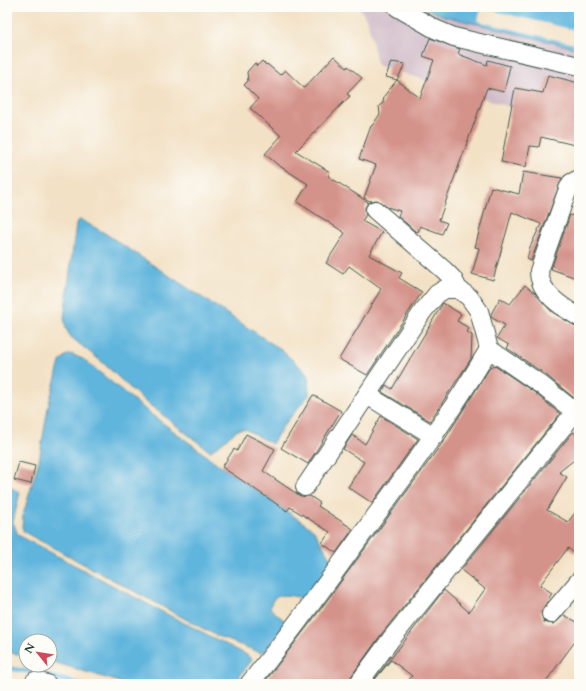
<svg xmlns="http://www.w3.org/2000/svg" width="586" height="691" viewBox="0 0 586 691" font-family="Cardo,serif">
<rect width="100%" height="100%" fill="#fdfcf7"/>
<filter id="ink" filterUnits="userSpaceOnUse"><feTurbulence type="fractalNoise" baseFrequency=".025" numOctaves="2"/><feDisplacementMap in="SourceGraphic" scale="8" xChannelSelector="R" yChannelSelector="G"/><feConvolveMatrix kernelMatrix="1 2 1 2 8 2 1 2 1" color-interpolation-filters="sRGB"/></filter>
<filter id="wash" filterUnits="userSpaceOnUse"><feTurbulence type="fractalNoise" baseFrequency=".012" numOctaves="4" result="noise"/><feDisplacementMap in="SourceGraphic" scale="16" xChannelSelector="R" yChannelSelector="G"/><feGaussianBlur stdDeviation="0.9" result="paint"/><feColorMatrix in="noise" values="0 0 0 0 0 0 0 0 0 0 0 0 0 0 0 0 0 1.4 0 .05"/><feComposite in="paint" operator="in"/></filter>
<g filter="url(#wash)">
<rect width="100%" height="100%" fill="#f3e1c5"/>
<path fill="#d1bdc9" d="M 359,7 L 579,7 L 579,129 L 377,65 L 368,22 Z"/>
<g fill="#60b5dd" stroke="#407988">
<path d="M 424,7 L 579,7 L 579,49 L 444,16 Z"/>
<path d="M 81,220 L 103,232 L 280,349 L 308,374 L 309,395 L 283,426 L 272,444 L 245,429 L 239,429 L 211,451 L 208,450 L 142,399 L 102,362 L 71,337 L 66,329 L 64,318 L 76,224 L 77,221 Z"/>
<path d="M 71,354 L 83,359 L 152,415 L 222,467 L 314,530 L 331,560 L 330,566 L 306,599 C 292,596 273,589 270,608 L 287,623 L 265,651 L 262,653 L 256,651 L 217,636 L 24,532 L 22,527 L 23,515 L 39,461 L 48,407 L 60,362 L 65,356 Z"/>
<path d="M 7,486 L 20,492 L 13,522 L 18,535 L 159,610 L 247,655 L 252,660 L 234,684 L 126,684 L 50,661 L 50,641 L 26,641 L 26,656 L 7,652 Z"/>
</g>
<path fill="#f3e1c5" d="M 481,8 L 579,31 L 579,45 L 478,21 Z"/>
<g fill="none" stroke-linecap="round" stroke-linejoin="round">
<g stroke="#60b5dd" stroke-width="4.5">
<path d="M 7,668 L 37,673"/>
<path d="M 48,676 L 79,684"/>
</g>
</g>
<g id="blocks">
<g fill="#d4938a">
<path d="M 430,38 L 460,49 L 458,54 L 487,65 L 488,60 L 510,66 L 504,92 L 487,88 L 439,220 L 447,223 L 442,234 L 420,226 L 418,232 L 415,231 L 398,216 L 400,211 L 387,207 L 377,200 L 370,201 L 364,198 L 376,165 L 359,159 L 371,126 L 372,126 L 380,114 L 379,106 L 383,103 L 384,96 L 397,80 L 420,98 L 434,60 L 423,56 Z"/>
<path d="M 334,56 L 347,68 L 348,66 L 362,78 L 347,94 L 350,96 L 296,151 L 330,172 L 328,176 L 368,202 L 365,208 L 366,215 L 362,221 L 382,232 L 369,255 L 402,273 L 399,278 L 422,292 L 367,375 L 339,359 L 381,289 L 349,266 L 343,274 L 326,263 L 345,233 L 297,202 L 308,184 L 278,165 L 265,154 L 281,136 L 250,108 L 258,99 L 244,85 L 248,81 L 247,72 L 255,63 L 257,66 L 262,61 L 266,65 L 267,64 L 280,75 L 285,70 L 304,88 Z"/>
<path d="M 391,62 L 405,64 L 397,80 L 386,77 Z"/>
<path d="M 548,75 L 579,83 L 579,146 L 541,137 L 539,147 L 530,146 L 526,167 L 501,162 L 515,88 L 543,93 Z"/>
<path d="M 523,172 L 562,178 L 531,261 L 527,259 L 530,247 L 541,224 L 512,212 L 493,280 L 472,274 L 479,248 L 475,247 L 491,187 L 519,194 Z"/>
<path d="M 570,215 L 579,217 L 579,279 L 551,269 Z"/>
<path d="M 525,285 L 535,293 L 552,312 L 579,328 L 579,402 L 546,375 L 507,348 L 509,345 L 497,338 L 505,325 L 492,318 L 491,314 L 500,298 L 510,304 Z"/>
<path d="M 443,303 L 461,314 L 457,321 L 469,328 L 467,332 L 472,335 L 471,359 L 430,421 L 382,392 L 386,385 L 392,389 Z"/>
<path d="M 491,366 L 494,367 L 495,366 L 534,392 L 560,414 L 383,632 L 350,678 L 348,684 L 263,684 L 320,610 L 443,442 Z"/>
<path d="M 313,395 L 341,411 L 308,464 L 281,448 Z"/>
<path d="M 381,416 L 418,439 L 372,503 L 348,487 L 364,462 L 343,449 L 352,435 L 365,444 Z"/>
<path d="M 573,432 L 579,437 L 579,456 L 559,472 L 567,477 L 547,510 L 568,522 L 579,508 L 579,546 L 574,553 L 568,548 L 540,585 L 552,593 L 541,612 L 544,622 L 554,624 L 564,615 L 579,623 L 579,636 L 544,684 L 405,684 L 412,676 L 391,660 L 371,684 L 444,590 L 469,612 L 485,589 L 461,570 Z"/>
<path d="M 246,434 L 275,449 L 263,471 L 300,496 L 310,496 L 320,503 L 318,506 L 353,529 L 336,553 L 322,543 L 330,532 L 290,507 L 287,511 L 222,467 L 234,449 L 237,451 Z"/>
<path d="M 19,462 L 35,466 L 31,484 L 14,480 Z"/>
</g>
</g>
</g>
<g filter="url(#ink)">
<use href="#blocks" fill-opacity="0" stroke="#3f564a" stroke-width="1"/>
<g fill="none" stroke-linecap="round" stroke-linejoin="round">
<defs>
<g id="minor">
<path d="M 397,7 L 435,29 L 454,37 L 579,66"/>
<path d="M 579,179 L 571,183 L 568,189 L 539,271 C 539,293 562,307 579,317"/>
<path d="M 375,210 L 444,270 L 453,279 L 458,289"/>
<path d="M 367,395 L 434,436"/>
<path d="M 305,487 L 423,311 L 437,294 L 445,289 L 458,289 L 469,297 L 479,311 L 489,349 L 540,384 L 579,415"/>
<path d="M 551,614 L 579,581"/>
<path d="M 35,681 L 47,684"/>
<path d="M 249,684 C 292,632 332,576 371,522 C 413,465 454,409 489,349"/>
<path d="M 358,684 L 391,639 L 575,412"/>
</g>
</defs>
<use href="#minor" stroke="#3f564a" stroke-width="20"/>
<use href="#minor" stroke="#fff" stroke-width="18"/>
</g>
</g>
<rect width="586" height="691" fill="none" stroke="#fdfcf7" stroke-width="24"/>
<g transform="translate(38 653) rotate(300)"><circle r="19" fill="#fdfcf7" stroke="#a4b0a9"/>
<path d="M0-3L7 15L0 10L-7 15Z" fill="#d1495b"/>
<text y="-6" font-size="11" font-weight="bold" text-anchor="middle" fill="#1f3d34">N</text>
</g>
</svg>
